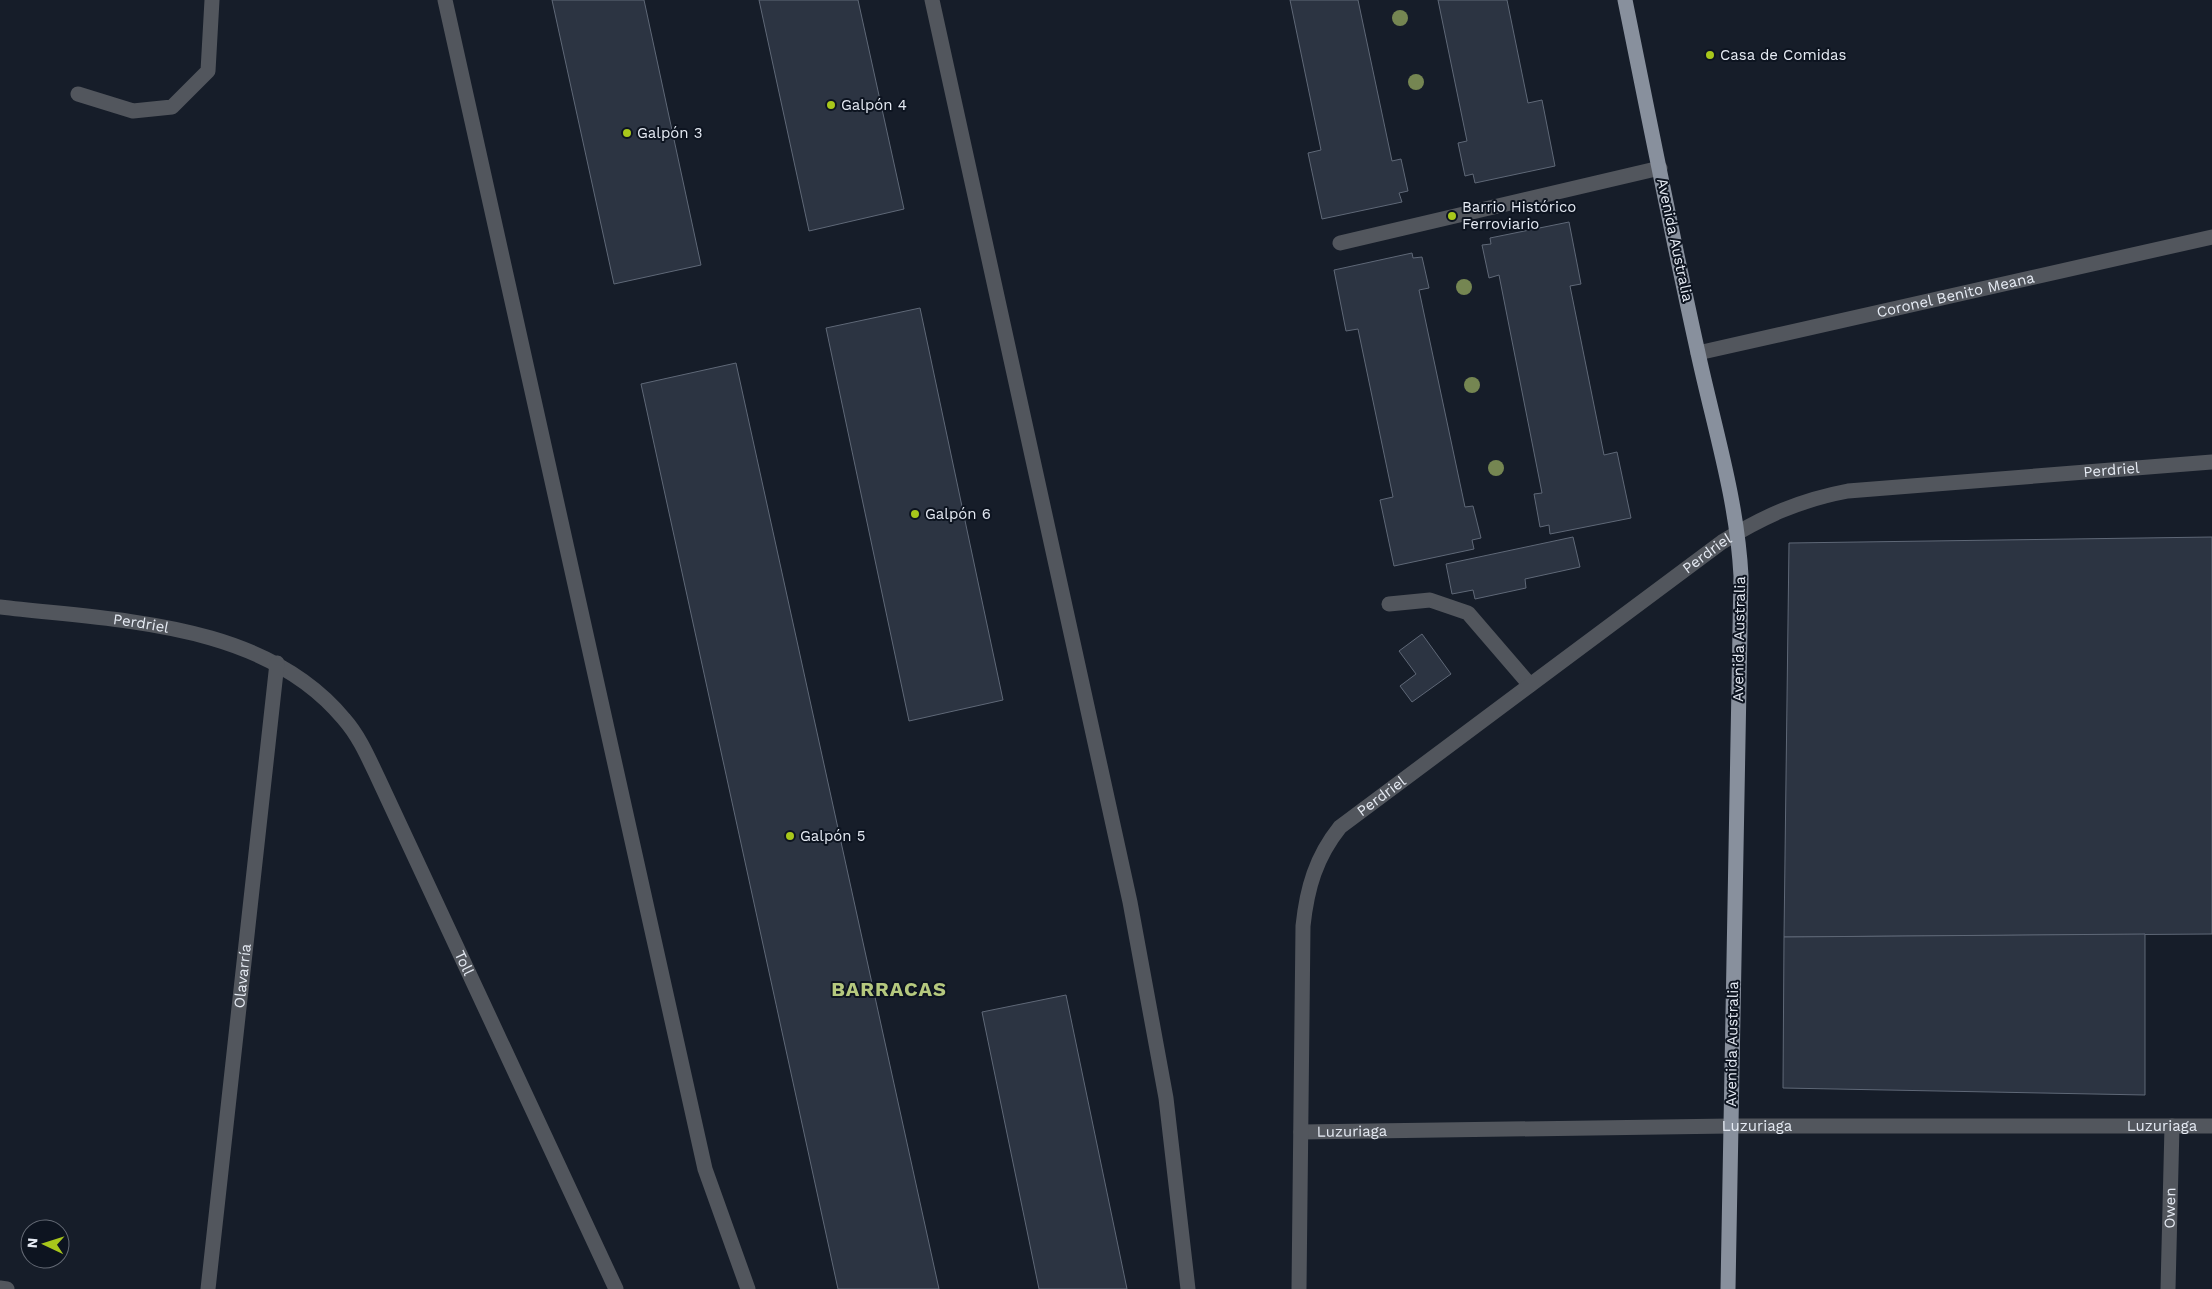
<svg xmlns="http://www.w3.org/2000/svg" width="2212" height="1289" viewBox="0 0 2212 1289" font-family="'Work Sans',sans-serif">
<rect width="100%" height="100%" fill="#161d29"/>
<g fill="#2c3442" stroke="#5f6877">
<path d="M 552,0 L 644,0 L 701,265 L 614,284 Z"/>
<path d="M 759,0 L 858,0 L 904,209 L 809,231 Z"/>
<path d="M 1290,0 L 1358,0 L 1392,161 L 1401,159 L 1408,191 L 1399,193 L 1402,202 L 1322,219 L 1308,153 L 1321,150 Z"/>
<path d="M 1438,0 L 1507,0 L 1528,103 L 1542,100 L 1555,166 L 1475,183 L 1473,174 L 1465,176 L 1458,143 L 1467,141 Z"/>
<path d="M 1569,222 L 1581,284 L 1570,286 L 1604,455 L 1617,452 L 1631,518 L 1550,534 L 1549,525 L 1540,527 L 1534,494 L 1542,493 L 1499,275 L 1489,278 L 1482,245 L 1491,244 L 1490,238 Z"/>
<path d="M 1412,253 L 1413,258 L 1422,257 L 1429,288 L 1419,290 L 1465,507 L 1473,506 L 1481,538 L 1472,540 L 1474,549 L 1394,566 L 1380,500 L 1393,497 L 1358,329 L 1346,331 L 1334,270 Z"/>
<path d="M 920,308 L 1003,700 L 909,721 L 826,328 Z"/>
<path d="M 736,363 L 939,1289 L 838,1289 L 641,384 Z"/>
<path d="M 1573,537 L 1580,567 L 1525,579 L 1526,588 L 1475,599 L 1473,590 L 1452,594 L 1446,564 Z"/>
<path d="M 2212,537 L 2212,934 L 1784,937 L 1789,543 Z"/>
<path d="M 1422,634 L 1451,674 L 1412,702 L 1400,686 L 1416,674 L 1399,651 Z"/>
<path d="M 2145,934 L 2145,1095 L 1783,1088 L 1784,937 Z"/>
<path d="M 1066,995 L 1127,1289 L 1039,1289 L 982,1012 Z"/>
</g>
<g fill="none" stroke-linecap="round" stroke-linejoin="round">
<g stroke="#52565d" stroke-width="15">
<path d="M 445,0 L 705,1169 L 748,1289"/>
<path d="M 932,0 L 1130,902 L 1166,1098 L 1188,1289"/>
<path d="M 78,94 L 133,111 L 172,107 L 208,71 L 212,0"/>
<path d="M 1340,243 L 1660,168"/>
<path id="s1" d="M 1698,353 L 2212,237"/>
<path d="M 1389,604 L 1430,600 L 1468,613 L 1530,685"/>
<path id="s2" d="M 0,607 C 117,621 263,621 344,719 C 359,736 368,757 378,778 L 616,1289"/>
<path id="s3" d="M 1301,1132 L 1730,1126 L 2212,1126"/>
<path d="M 0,1288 L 7,1289"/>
<path id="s4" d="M 208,1289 L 277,663"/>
<path id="s5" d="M 1299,1289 L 1303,926 C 1307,888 1316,857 1340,827 L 1722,542 C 1764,516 1800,500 1848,491 L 2212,462"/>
<path id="s6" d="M 2168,1289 L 2172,1126"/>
</g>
<path stroke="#88909d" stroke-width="15" d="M 1625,0 C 1649,118 1672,236 1698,353 C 1714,427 1737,499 1741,576 L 1728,1289"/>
</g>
<g fill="#758652">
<circle cx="1400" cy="18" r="8"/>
<circle cx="1416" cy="82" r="8"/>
<circle cx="1464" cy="287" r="8"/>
<circle cx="1472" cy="385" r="8"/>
<circle cx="1496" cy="468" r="8"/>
</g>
<g fill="#a8c71b" stroke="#0d1420" stroke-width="2">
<circle cx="1710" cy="55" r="5"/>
<circle cx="831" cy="105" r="5"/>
<circle cx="627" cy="133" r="5"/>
<circle cx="1452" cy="216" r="5"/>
<circle cx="915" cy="514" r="5"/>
<circle cx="790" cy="836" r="5"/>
</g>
<g text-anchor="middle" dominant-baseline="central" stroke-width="4" stroke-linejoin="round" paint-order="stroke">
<g font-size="15" fill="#e6ebf4" stroke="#0d1420" text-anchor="start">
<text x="1720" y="55">Casa de Comidas</text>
<text x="841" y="105">Galpón 4</text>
<text x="637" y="133">Galpón 3</text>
<text x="1462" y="207">Barrio Histórico<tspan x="1462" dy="17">Ferroviario</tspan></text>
<text x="925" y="514">Galpón 6</text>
<text x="800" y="836">Galpón 5</text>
</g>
<g font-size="15" fill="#e6ebf4" stroke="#0d1420">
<text transform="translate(1675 240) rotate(78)">Avenida Australia</text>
<text stroke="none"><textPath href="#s1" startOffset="264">Coronel Benito Meana</textPath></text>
<text stroke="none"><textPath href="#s5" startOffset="1348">Perdriel</textPath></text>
<text stroke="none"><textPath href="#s5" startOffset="928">Perdriel</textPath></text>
<text stroke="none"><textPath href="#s2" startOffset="142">Perdriel</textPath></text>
<text transform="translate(1739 639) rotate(-89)">Avenida Australia</text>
<text stroke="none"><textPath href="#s5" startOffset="522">Perdriel</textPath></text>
<text stroke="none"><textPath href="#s2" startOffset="644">Toll</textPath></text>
<text stroke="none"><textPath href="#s4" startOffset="315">Olavarría</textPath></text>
<text transform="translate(1732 1044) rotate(-89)">Avenida Australia</text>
<text stroke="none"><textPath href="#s3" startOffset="456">Luzuriaga</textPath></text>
<text stroke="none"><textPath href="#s3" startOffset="861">Luzuriaga</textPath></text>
<text stroke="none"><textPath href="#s3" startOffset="51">Luzuriaga</textPath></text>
<text stroke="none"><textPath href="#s6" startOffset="81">Owen</textPath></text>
</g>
<g font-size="20" font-weight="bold" letter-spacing="1" fill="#b5c87e" stroke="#0d1420">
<text x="889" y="989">BARRACAS</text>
</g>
</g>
<g transform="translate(45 1244) rotate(274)"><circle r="24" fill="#0d1420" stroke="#646a75"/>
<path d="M0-4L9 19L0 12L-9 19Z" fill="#a8c71b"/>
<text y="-8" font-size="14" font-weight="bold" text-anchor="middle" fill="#e6ebf4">N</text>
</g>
</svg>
